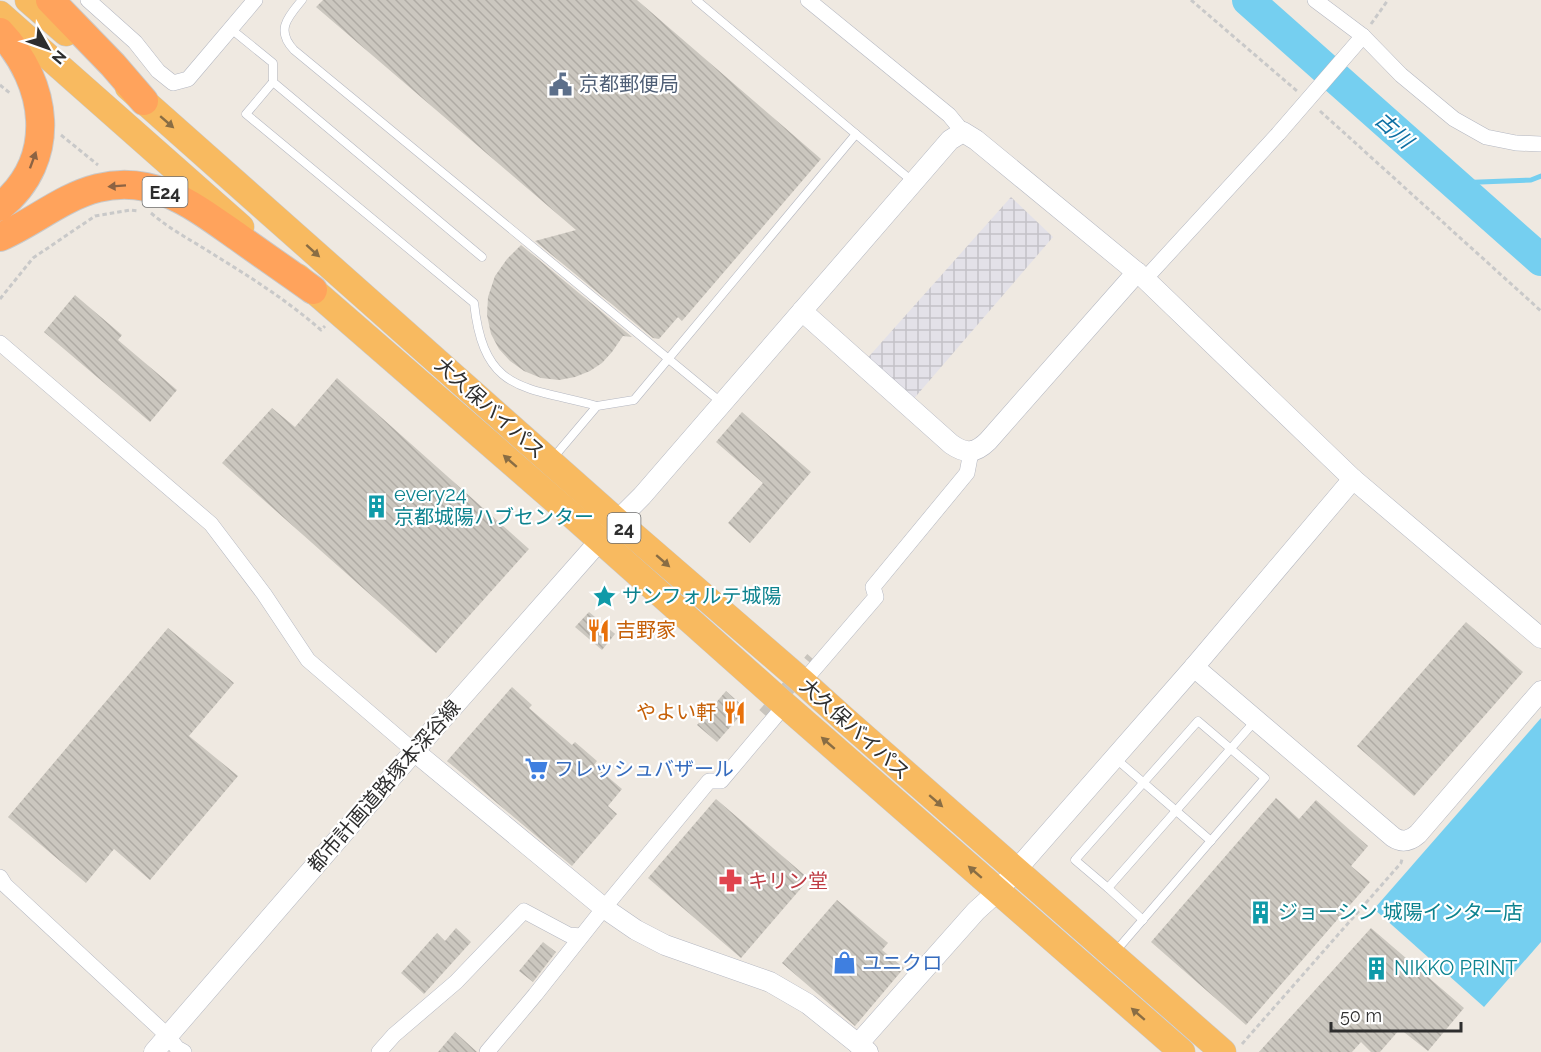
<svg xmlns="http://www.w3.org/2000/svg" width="1541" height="1052" viewBox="0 0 1541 1052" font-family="Raleway,'Noto Sans JP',sans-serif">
<defs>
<pattern id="industrial-grid" width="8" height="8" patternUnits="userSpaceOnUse" patternTransform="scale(1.5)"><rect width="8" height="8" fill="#e3e1e8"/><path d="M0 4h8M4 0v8" fill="none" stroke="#c3c1c7"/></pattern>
<pattern id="building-back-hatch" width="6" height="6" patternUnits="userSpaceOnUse" patternTransform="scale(1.5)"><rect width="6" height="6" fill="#cbc7bf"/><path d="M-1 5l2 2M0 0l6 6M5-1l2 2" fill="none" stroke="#afaba4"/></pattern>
</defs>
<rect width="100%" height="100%" fill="#efe9e1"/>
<path fill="url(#industrial-grid)" d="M 1011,197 L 1053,237 L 911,402 L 864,362 Z"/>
<path fill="#75cff0" d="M 1541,718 L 1541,942 L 1484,1007 L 1374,909 Z"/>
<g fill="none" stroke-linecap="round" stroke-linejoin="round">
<path stroke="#75cff0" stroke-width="5" d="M 1454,183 L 1531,180 L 1541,176"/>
<path stroke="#75cff0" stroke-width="32" d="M 1248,0 L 1541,260"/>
</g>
<g fill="url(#building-back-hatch)">
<path d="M 323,0 L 637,0 L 821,159 L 682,321 L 678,317 L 659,339 L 653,338 L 535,241 L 576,230 L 316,7 Z"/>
<path d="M 521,245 L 632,337 L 623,336 L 612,352 L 602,363 L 590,371 L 575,377 L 559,380 L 541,378 L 524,371 L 510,361 L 499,349 L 491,334 L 487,315 L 488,297 L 495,276 L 507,259 Z"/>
<path d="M 75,295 L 122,335 L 118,340 L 177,390 L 150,422 L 44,332 Z"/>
<path d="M 337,378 L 529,549 L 436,653 L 222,463 L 272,408 L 295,427 Z"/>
<path d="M 742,412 L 811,472 L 750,543 L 728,523 L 763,483 L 716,442 Z"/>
<path d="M 589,612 L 615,634 L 602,650 L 575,627 Z"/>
<path d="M 1466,622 L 1523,672 L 1414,796 L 1357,746 Z"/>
<path d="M 168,628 L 234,683 L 189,736 L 238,776 L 150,880 L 114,849 L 86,883 L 8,817 Z"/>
<path d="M 512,687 L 532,705 L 529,708 L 572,745 L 575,742 L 597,761 L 594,765 L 622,789 L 608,806 L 617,814 L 572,866 L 447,761 Z"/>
<path d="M 726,691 L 746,709 L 717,742 L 697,725 Z"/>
<path d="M 1276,798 L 1299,819 L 1316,800 L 1368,846 L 1351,866 L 1370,882 L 1246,1025 L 1151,942 Z"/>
<path d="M 716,799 L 809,879 L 741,958 L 648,878 Z"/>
<path d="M 837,900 L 888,943 L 882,950 L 904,968 L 855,1026 L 782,963 Z"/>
<path d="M 456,928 L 471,942 L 424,994 L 401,973 L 437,933 L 445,941 Z"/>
<path d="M 1371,928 L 1464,1008 L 1428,1051 L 1400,1029 L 1380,1052 L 1371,1052 L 1361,1042 L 1352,1052 L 1259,1052 Z"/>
<path d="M 543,942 L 556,952 L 533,982 L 519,971 Z"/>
<path d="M 455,1032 L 477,1052 L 438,1052 Z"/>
</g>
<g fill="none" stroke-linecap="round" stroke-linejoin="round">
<path stroke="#c8c4bd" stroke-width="15" stroke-dasharray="15 8" stroke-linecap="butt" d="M 765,715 L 813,659"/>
<defs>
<g id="service">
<path d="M 302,0 C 288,17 275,30 294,50 L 722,403"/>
<path d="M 696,0 L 912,181"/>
<path d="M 231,29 L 273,63 L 273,82 L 482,257"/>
<path d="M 273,82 L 246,114 L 474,303 C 484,393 523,386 597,406"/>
<path d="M 553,458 L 597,406 L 634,400 L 856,134"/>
<path d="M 1115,758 L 1211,841"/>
<path d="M 1108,888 L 1075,860 L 1198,721 L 1265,778 L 1115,952"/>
<path d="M 1143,920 L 1108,888 L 1255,721"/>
</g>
<g id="minor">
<path d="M 88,0 L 135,42 L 158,71 L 173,83 L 188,79 L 255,0"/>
<path d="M 808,0 L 949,115 L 963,132"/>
<path d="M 1315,0 L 1363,36 L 1401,75 L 1454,119 L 1486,137 L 1516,143 L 1541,144"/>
<path d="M 1145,279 L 1278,134 L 1363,36"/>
<path d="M 0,343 L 211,524 L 264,594 L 308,660 L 414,751"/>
<path d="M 803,682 L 876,597 L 873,587 L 967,473 L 971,452"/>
<path d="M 0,877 L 5,885 L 168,1036 L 177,1048 L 184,1052"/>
<path d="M 379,1052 L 394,1035 L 456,982 L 524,911 L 569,935 L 581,936"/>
<path d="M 487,1052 L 535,995 L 604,908 L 709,781 L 721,781 L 785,705"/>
</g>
<g id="tertiary">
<path d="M 802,311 L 951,444 C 965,454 975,454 988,441 L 1137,272"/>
<path d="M 1194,667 L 1393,837 C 1402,843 1410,841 1418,834 L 1541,691"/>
<path d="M 414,751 L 604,908 L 636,930 L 665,945 L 770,982 L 808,1004 L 868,1052"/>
<path d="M 858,1044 L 976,911 L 997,892 L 1194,667 L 1353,479"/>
<path d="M 154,1052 L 423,741 L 617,521 L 642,496 L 950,140 L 963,132 L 976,140 L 1145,279 L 1353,479 L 1541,638"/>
</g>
<g id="trunk">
<path d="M 28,0 L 66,33"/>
<path d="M 0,14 L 241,227"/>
<path d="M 128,87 L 617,521 L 803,682 L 844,719 L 1223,1052"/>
<path d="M 298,277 L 574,517 L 785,705 L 1182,1052"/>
</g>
<g id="motorway">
<path d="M 50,0 L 113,65 L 144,101"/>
<path d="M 0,32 C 48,83 59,159 0,207"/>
<path d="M 0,237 C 33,223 62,197 98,188 C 155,174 195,207 238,237 C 263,255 288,272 313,290"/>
</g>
</defs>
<use href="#service" stroke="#b4b7c1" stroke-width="9"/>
<use href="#minor" stroke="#b4b7c1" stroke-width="16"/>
<use href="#tertiary" stroke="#b4b7c1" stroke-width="21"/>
<use href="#trunk" stroke="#c9c9c9" stroke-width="27"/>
<use href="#motorway" stroke="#c9c9c9" stroke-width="30"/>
<g stroke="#c9c9c9" stroke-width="3" stroke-dasharray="4.5 3" stroke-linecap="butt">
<path d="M 1191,0 L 1297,91"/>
<path d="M 1371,24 L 1388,0"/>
<path d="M 0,85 L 11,94"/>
<path d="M 1320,111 L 1541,311"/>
<path d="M 61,135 L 98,165"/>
<path d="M 151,213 C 172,231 193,241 216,256 C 252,278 289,302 321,330 L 325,326"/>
<path d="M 0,299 L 33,258 L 95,216 L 130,210 L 139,211"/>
<path d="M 1242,1044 L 1401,863 L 1402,859"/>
</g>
<use href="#service" stroke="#fff" stroke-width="8"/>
<use href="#minor" stroke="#fff" stroke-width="15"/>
<use href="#tertiary" stroke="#fff" stroke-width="20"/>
<use href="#trunk" stroke="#f8ba60" stroke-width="26"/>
<use href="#motorway" stroke="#ffa35c" stroke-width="28"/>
</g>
<defs><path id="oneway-solid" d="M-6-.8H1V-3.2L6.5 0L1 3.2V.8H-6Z" transform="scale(1.5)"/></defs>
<g fill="#896d44">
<use href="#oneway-solid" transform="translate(167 122) rotate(41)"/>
<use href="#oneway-solid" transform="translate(313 251) rotate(42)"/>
<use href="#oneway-solid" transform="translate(510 461) rotate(-139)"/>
<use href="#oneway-solid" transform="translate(663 561) rotate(41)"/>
<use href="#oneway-solid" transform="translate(828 743) rotate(-139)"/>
<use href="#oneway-solid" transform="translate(936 801) rotate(41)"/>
<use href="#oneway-solid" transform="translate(975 872) rotate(-139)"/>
<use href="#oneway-solid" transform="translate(1138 1014) rotate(-139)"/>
</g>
<g fill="#8c6343">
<use href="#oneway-solid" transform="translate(33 160) rotate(-70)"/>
<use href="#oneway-solid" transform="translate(117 186) rotate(176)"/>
</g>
<defs>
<symbol id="civic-bare" viewBox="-9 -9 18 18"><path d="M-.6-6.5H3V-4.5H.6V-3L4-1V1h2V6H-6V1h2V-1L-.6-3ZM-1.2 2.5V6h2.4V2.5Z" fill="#5c6f8a" stroke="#fff" stroke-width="2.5" paint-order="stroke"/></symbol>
<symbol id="building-bare" viewBox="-9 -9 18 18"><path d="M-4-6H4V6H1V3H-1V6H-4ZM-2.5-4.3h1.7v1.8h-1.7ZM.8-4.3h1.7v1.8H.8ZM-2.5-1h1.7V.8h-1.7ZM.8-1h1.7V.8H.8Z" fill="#0f9aa8" stroke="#fff" stroke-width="2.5" paint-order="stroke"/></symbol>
<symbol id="sight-bare" viewBox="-9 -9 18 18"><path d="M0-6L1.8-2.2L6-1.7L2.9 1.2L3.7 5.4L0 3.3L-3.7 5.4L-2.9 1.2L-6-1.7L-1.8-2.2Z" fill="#0f9aa8" stroke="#fff" stroke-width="2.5" paint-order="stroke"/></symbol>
<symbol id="restaurant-bare" viewBox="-9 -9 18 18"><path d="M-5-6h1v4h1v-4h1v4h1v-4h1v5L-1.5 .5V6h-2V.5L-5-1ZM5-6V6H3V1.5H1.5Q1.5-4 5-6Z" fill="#e8710a" stroke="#fff" stroke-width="2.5" paint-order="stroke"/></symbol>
<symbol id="supermarket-bare" viewBox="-9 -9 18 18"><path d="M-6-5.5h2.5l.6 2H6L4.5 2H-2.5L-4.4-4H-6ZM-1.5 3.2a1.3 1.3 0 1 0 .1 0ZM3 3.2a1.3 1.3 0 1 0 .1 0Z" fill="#3f7fe0" stroke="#fff" stroke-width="2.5" paint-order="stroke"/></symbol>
<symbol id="pharmacy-bare" viewBox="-9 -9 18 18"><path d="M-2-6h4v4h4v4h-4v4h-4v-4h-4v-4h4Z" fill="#e0444e" stroke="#fff" stroke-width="2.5" paint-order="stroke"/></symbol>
<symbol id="shop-bare" viewBox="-9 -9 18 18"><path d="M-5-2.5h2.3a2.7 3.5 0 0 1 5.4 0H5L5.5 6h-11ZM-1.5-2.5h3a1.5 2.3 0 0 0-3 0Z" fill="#3f7fe0" stroke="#fff" stroke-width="2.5" paint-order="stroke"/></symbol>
</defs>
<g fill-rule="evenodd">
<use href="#civic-bare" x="544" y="68" width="33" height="33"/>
<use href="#building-bare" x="360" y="490" width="33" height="33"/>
<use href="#sight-bare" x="588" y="580" width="33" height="33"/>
<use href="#restaurant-bare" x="582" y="614" width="33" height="33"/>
<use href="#restaurant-bare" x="718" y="696" width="33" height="33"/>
<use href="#supermarket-bare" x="520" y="752" width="33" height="33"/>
<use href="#pharmacy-bare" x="714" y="864" width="33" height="33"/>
<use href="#building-bare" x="1244" y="896" width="33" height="33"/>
<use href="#shop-bare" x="828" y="946" width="33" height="33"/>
<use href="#building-bare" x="1360" y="952" width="33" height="33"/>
</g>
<g text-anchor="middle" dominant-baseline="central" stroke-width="4.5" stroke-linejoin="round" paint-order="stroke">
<g fill="#fff" stroke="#6d6d6d" stroke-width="1.5">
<rect x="142.5" y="177" width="45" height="30" rx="4.5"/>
<rect x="607.5" y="513" width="33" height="30" rx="4.5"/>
</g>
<g font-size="18" font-weight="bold" fill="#2e2e2e">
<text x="165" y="192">E24</text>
<text x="624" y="528">24</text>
</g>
<g font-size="20" fill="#4e5e75" stroke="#fff" text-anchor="start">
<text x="579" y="84">京都郵便局</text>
</g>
<g font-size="20" fill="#2e2e2e" stroke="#fff">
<text transform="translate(490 408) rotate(42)">大久保バイパス</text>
<text transform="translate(855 729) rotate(42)">大久保バイパス</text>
<text transform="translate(384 786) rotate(-49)">都市計画道路塚本深谷線</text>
</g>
<g font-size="20" fill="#0d838f" stroke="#fff" text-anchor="start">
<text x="394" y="494">every24<tspan x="394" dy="23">京都城陽ハブセンター</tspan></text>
<text x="622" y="596">サンフォルテ城陽</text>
<text x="1278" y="912">ジョーシン 城陽インター店</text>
<text x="1394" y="968">NIKKO PRINT</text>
</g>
<g font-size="20" fill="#c56008" stroke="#fff" text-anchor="start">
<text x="616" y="630">吉野家</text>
<text x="716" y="712" text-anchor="end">やよい軒</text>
</g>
<g font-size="20" fill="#366cbe" stroke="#fff" text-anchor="start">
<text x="554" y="769">フレッシュバザール</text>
<text x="862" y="963">ユニクロ</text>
</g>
<g font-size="20" fill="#be3a42" stroke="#fff" text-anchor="start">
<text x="748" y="881">キリン堂</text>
</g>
<g font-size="21" font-style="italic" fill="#0d6fa3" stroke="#fff">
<text transform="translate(1394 130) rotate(42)">古川</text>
</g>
</g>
<g transform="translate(48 48) rotate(130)" stroke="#ffffff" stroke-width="4.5" paint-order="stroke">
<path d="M0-4.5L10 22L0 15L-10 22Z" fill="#2e2e2e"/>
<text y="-9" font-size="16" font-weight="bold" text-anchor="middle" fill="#2e2e2e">N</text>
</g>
<path d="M1331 1022v9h130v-9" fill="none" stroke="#2e2e2e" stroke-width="3"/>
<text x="1340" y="1022" font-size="18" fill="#2e2e2e" stroke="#ffffff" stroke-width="4.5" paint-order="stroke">50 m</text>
</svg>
